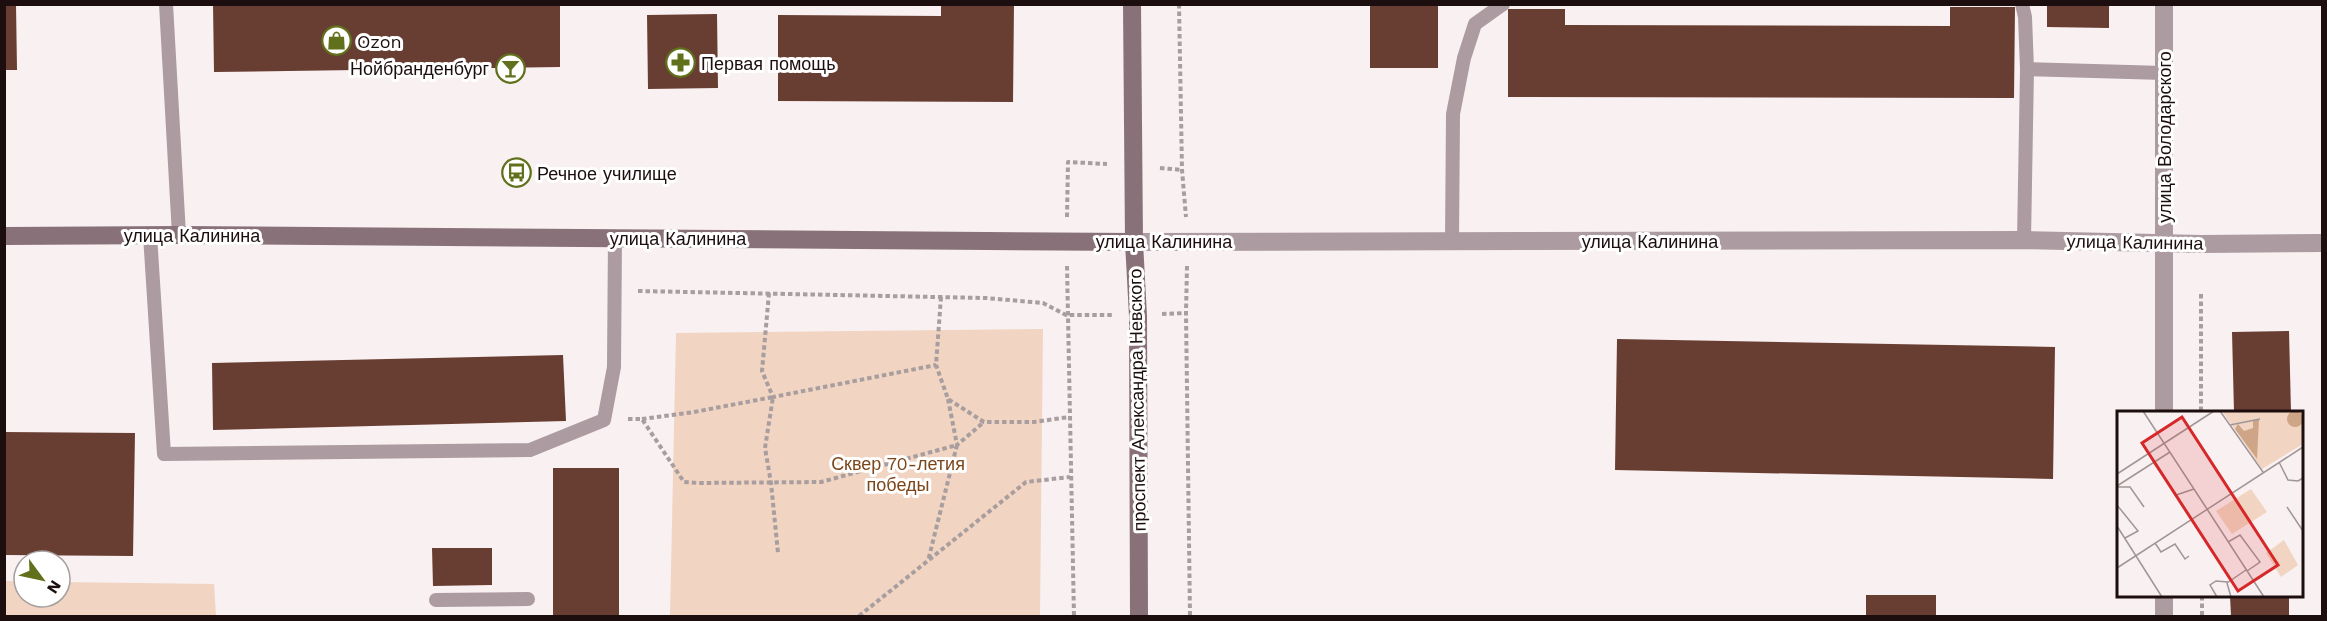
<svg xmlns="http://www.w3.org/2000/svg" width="2327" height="621" viewBox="0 0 2327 621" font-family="'Work Sans',sans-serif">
<rect width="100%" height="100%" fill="#f9f0f1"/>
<g fill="#f1d4c1">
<path d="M 1043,329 L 1040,616 L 670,616 L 676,333 Z"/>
<path d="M 4,581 L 24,581 L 24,597 L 60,597 L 60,582 L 214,584 L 216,616 L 5,616 Z"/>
</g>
<g fill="#683d32">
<path d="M 4,4 L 16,4 L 17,70 L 4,70 Z"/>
<path d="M 213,4 L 560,4 L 560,67 L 214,72 Z"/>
<path d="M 941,4 L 1014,4 L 1013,102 L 778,101 L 778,15 L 941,16 Z"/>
<rect x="1370" y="4" width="68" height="64"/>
<path d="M 2047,4 L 2109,4 L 2109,28 L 2047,27 Z"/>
<path d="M 1950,7 L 2015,7 L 2014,98 L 1508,97 L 1508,9 L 1565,9 L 1565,25 L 1950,26 Z"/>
<path d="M 717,14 L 718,88 L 648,89 L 647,15 Z"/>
<path d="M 2289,331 L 2291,412 L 2234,412 L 2232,332 Z"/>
<path d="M 1617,339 L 2055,347 L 2053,479 L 1615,470 Z"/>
<path d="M 563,355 L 566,421 L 213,430 L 212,363 Z"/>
<path d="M 4,432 L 135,433 L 133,556 L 4,555 Z"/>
<rect x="553" y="468" width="66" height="148"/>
<path d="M 432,548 L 492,548 L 492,585 L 433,586 Z"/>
<rect x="1866" y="595" width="70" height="21"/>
<path d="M 2230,596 L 2289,596 L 2289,616 L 2231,616 Z"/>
</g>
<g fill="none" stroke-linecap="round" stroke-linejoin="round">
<g stroke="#a99e9f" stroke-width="4" stroke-dasharray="4.5 3" stroke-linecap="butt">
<path d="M 1179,4 L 1182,170 L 1186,217"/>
<path d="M 1160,168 L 1182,170"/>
<path d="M 1067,217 L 1068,162 L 1107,164"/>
<path d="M 1067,266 L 1074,616"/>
<path d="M 1187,266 L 1186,313 L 1190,616"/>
<path d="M 638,291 L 986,298 L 1043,303 L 1066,315 L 1113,315"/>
<path d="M 769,293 L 762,371 L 773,397 L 936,365"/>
<path d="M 2201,294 L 2201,412"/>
<path d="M 941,297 L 936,365 L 948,399 L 984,422 L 1034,422 L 1069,417"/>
<path d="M 1162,314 L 1186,313"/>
<path d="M 948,399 L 957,445 L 984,422"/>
<path d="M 628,419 L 642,419 L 684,482 L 698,483 L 821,482 L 957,445 L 928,561"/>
<path d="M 642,419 L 694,412 L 773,397 L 765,448 L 771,483 L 778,553"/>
<path d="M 2202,596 L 2202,616"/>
<path d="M 859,616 L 1026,482 L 1070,477"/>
</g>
<g stroke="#ac9ba1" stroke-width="14">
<path d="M 166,4 L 179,235"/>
<path d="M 2022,4 L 2025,17 L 2027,69 L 2024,240"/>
<path d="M 2027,69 L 2164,73"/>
<path d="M 150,235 L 164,454 L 530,450 L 604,420 L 614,367 L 615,237"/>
<path d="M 1452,241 L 1453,114 L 1464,58 L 1475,24 L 1503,4"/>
<path d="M 436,600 L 528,599"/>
</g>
<g stroke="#ac9ba1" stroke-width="18">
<path d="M 1134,242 L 2024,240 L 2201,244 L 2322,243"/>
<path d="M 2164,412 L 2164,4"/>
<path d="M 2164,616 L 2164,596"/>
</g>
<g stroke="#89717a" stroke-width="18">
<path d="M 1132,4 L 1134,242 L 1138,316 L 1139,616"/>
<path d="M 4,236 L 179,235 L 1134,242"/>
</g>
</g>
<defs>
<symbol id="shop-ring" viewBox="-11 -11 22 22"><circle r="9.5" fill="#fff" stroke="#60701b" stroke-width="1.5"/><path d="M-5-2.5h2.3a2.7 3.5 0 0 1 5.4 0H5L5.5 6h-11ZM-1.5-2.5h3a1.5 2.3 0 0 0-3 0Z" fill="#60701b"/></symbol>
<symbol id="pharmacy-ring" viewBox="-11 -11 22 22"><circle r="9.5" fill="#fff" stroke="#60701b" stroke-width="1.5"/><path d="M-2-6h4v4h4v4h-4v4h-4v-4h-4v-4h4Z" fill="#60701b"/></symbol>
<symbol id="bar-ring" viewBox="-11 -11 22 22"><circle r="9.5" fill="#fff" stroke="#60701b" stroke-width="1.5"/><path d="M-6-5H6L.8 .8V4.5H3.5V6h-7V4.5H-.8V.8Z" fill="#60701b"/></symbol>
<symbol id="bus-ring" viewBox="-11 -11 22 22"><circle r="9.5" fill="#fff" stroke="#60701b" stroke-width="1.5"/><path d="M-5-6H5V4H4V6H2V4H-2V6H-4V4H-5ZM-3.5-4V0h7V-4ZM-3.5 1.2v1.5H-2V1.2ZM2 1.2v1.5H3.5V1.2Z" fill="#60701b"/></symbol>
</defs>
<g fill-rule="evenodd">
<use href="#shop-ring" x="320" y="24" width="33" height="33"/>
<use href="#pharmacy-ring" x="664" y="46" width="33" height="33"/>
<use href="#bar-ring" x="494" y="52" width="33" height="33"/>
<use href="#bus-ring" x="500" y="156" width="33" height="33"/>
</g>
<g text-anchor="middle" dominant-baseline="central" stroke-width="6" stroke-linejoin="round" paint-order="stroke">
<g font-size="18" fill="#1c0e0f" stroke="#fff" text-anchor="start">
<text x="357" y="41">Ozon</text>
<text x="701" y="63">Первая помощь</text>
<text x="489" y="68" text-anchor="end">Нойбранденбург</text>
<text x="537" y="173">Речное училище</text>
</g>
<g font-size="18" fill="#1c0e0f" stroke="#fff">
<text transform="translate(2164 137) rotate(-90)">улица Володарского</text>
<text x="192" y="235">улица Калинина</text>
<text x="678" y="238">улица Калинина</text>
<text x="1164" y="241">улица Калинина</text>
<text x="1650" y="241">улица Калинина</text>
<text transform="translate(2135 242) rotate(1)">улица Калинина</text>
<text transform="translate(1137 400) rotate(-91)">проспект Александра Невского</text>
</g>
<g font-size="18" fill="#7d461a" stroke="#fff">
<text x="898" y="463">Сквер 70-летия<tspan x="898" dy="21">победы</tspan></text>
</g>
</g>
<g transform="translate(2117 411)">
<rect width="186" height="186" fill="#f9f0f1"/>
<path d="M 105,0 L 186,0 L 186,33 L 145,58 ZM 134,78 L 150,101 L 115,123 L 99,100 ZM 167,129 L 181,154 L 164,166 L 149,142 Z" fill="#f1d4c1"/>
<path d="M170 8a8 8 0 1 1 16 0a8 8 0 1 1-16 0ZM 136,9 L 142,9 L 140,48 L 118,18 L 121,13 L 127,20 L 136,17 Z" fill="#cfa588"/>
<path fill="none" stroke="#a19697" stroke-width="1.5" d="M 26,0 L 90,98M 103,0 L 146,61M 113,14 L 143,8M 162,51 L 171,69 L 181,70 L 186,67M 37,52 L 59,84 L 77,78M 0,63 L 97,0M 0,75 L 53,41M 0,76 L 13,76 L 27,96M 0,94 L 21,120 L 8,127M 170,96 L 186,120M 90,98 L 147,186M 0,115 L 45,186M 111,131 L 123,124 L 143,151 L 130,160M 38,132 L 44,141 L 58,133 L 68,148 L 72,145M 0,157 L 186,36M 100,186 L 93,174 L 99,170 L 111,171M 114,186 L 110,172 L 129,159"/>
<path fill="#d62828" fill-opacity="0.15" stroke="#d62828" stroke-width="3" d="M 65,6 L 161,154 L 121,180 L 25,32 Z"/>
<rect width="186" height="186" fill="none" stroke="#1c0e0f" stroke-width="3"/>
</g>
<rect width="2327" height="621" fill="none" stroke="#1c0e0f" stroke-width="12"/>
<g transform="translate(42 579) rotate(123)"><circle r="28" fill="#ffffff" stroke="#a49f9f" stroke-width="1.5"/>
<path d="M0-4.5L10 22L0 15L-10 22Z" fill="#60701b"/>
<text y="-9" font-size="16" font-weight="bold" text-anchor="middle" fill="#1c0e0f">N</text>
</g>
</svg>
